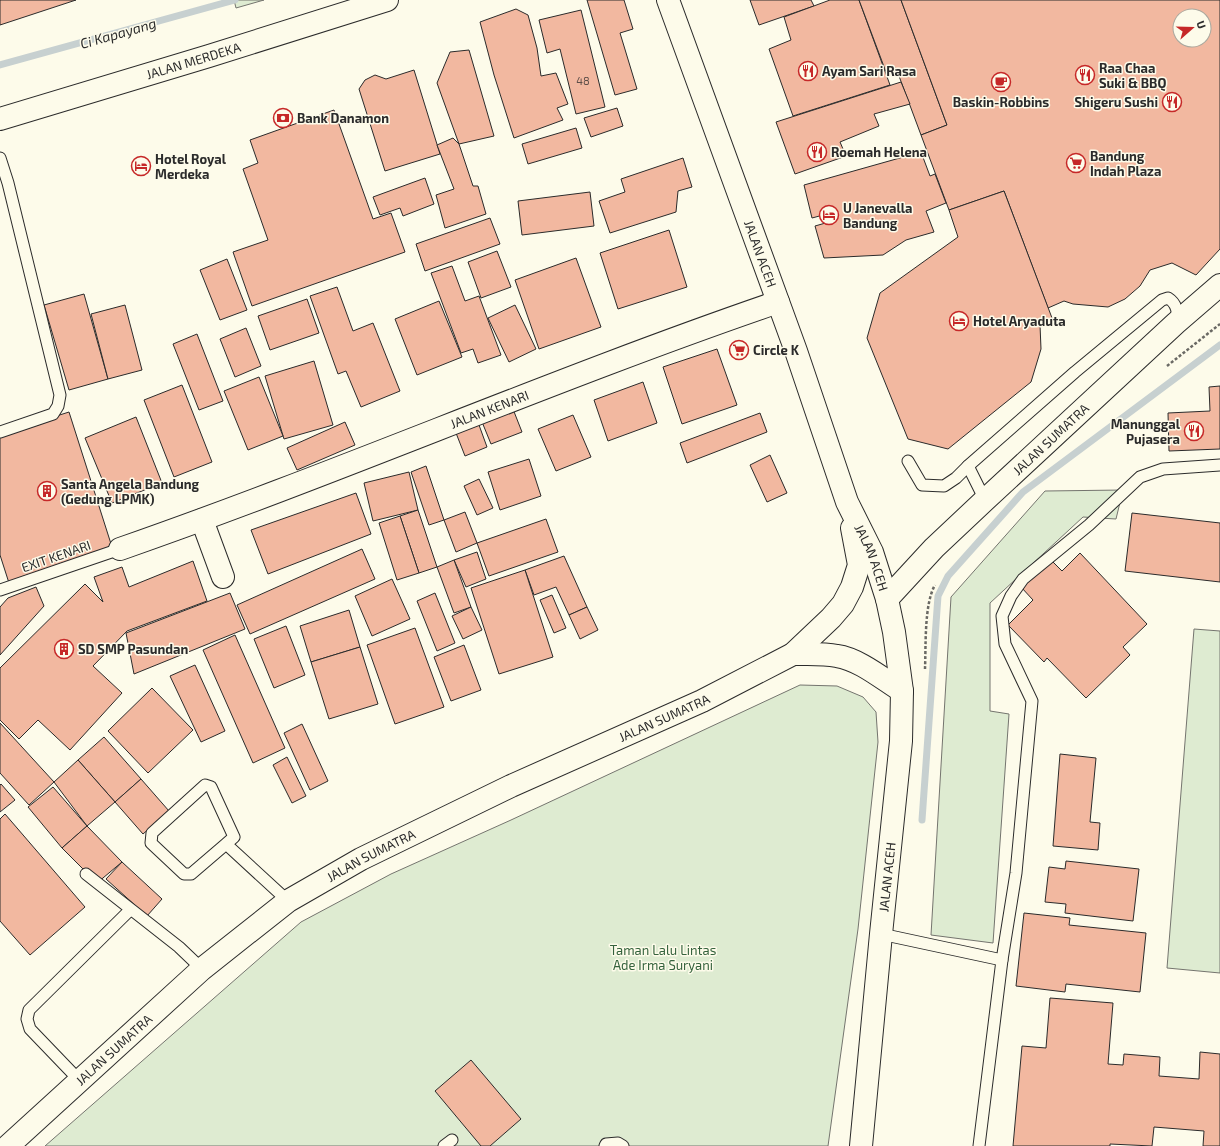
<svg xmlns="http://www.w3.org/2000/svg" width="1220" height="1146" viewBox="0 0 1220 1146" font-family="'Exo 2',sans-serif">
<rect width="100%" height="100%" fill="#fdfbea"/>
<g fill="#deebd1" stroke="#74746e">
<path d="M 234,0 L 264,0 L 236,8 Z"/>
<path d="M 1123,490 L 1116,519 L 1083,517 L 990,603 L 990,711 L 1009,714 L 993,943 L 931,935 L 951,597 L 1045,491 Z"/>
<path d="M 1194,629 L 1220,631 L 1220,973 L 1167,968 Z"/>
<path d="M 800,685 L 837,686 L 863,697 L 876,712 L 878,742 L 858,929 L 828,1146 L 45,1146 L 301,922 L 391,874 L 511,820 Z"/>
</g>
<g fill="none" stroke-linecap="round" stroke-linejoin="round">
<g stroke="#c7d0d0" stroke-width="7">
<path d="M 0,65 L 235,0"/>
<path d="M 922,820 L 938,596 L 948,576 L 1023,492 L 1220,345"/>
</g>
</g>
<g fill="#f2b8a0" stroke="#2b2b2b" fill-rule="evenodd">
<path d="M 0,0 L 76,0 L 0,25 Z"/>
<path d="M 587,0 L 624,0 L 633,29 L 620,33 L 637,89 L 615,95 Z"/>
<path d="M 750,0 L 811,0 L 814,6 L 759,25 Z"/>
<path d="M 830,0 L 859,0 L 890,85 L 793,116 L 769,49 L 791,40 L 784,17 Z"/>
<path d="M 859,0 L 901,0 L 947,125 L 921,135 L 896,68 L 886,72 Z"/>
<path d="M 901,0 L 1220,0 L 1220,249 L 1196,275 L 1172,263 L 1150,270 L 1140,286 L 1125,299 L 1108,307 L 1073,304 L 1064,301 L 1048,308 L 1004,191 L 949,210 L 921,135 L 947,125 ZM 1180,16 L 1204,16 L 1204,40 L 1180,40 Z"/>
<path d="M 516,9 L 528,15 L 537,48 L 541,76 L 556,73 L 568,104 L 557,108 L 563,120 L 514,138 L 494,75 L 480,22 Z"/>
<path d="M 581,10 L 605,107 L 576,114 L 560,49 L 547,53 L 539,20 Z"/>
<path d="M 469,50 L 494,136 L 459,144 L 437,83 L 450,52 Z"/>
<path d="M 414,70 L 440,154 L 385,171 L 359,89 L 365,80 L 375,75 L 386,79 Z"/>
<path d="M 901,82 L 910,104 L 874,114 L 879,126 L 840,142 L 846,156 L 795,174 L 776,122 Z"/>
<path d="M 617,108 L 623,126 L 591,137 L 584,118 Z"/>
<path d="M 334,110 L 373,219 L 391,213 L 405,252 L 252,306 L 233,252 L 268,240 L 243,169 L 258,163 L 250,140 Z"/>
<path d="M 576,128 L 582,148 L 528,164 L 522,144 Z"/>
<path d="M 453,138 L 459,144 L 473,186 L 478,186 L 486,214 L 445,228 L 436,195 L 454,189 L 437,145 Z"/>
<path d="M 921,152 L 930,176 L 935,174 L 946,203 L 926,211 L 934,232 L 906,240 L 883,255 L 824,258 L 815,226 L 829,222 L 827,214 L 812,218 L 804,185 Z"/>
<path d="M 683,158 L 692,187 L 678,191 L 676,212 L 610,233 L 599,201 L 625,192 L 621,179 Z"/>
<path d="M 425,178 L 434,204 L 403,216 L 400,208 L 380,215 L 373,197 Z"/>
<path d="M 1004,191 L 1052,318 L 1040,325 L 1041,349 L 1031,382 L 948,449 L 908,439 L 867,338 L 880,293 L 958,237 L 949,210 Z"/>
<path d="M 590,192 L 594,226 L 522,235 L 518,201 Z"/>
<path d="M 490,218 L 500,244 L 425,271 L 416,244 Z"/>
<path d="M 669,230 L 687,287 L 618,309 L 600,253 Z"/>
<path d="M 497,251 L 511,287 L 481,298 L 468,262 Z"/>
<path d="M 576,258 L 601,327 L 539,349 L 515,280 Z"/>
<path d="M 227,259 L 247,310 L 220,320 L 200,270 Z"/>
<path d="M 452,266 L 465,301 L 479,296 L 501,355 L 478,363 L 473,349 L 461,353 L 431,273 Z"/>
<path d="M 337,287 L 353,331 L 373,323 L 400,391 L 361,407 L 346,371 L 338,374 L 310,296 Z"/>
<path d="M 84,294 L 108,379 L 69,390 L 44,305 Z"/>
<path d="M 307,299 L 319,333 L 270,350 L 258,316 Z"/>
<path d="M 439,301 L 462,357 L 417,375 L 395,319 Z"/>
<path d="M 125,305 L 142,370 L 108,379 L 91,314 Z"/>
<path d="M 515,305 L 536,349 L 509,362 L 488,318 Z"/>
<path d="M 246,328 L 261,366 L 235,377 L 220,339 Z"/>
<path d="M 197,334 L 223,401 L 199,410 L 173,344 Z"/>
<path d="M 717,349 L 737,405 L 682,424 L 663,367 Z"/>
<path d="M 314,361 L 333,425 L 284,439 L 265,376 Z"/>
<path d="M 259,377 L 283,436 L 248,450 L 224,391 Z"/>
<path d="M 643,382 L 657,423 L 608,441 L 594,400 Z"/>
<path d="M 182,385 L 212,462 L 174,477 L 144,400 Z"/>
<path d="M 1220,386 L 1220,449 L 1169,451 L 1168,413 L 1210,411 L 1209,387 Z"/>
<path d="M 511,404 L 522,432 L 491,444 L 480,417 Z"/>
<path d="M 69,412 L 112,547 L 9,583 L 0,555 L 0,434 Z"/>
<path d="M 760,413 L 767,432 L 687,463 L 680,443 Z"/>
<path d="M 573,415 L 591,457 L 556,471 L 538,429 Z"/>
<path d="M 136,417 L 162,483 L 112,503 L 85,438 Z"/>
<path d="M 345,422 L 355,445 L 297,470 L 287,448 Z"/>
<path d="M 479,425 L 487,447 L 465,456 L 456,433 Z"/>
<path d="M 770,455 L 787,493 L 767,502 L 750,465 Z"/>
<path d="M 529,459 L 541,496 L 500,510 L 488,472 Z"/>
<path d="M 426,466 L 444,520 L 429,525 L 411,472 Z"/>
<path d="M 409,472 L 418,510 L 373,521 L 364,483 Z"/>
<path d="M 479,479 L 493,508 L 477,515 L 464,486 Z"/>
<path d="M 356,493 L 371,534 L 268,574 L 251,530 Z"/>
<path d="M 418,510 L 437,567 L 419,573 L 400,516 Z"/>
<path d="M 465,512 L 477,543 L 456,552 L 444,520 Z"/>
<path d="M 1132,513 L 1220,523 L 1220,582 L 1125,571 Z"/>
<path d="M 400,516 L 419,573 L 397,580 L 379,523 Z"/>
<path d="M 546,519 L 558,552 L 489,576 L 477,543 Z"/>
<path d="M 362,549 L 375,579 L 250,634 L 237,605 Z"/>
<path d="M 477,552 L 486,579 L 466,587 L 454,560 Z"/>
<path d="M 1080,553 L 1147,624 L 1123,647 L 1130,655 L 1086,698 L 1047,658 L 1044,662 L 1008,625 L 1033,600 L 1021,587 L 1050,559 L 1062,571 Z"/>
<path d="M 564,556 L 587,607 L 569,615 L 556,587 L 534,595 L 525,570 Z"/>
<path d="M 454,560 L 471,607 L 454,613 L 437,567 Z"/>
<path d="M 193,561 L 207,601 L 127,631 L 93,666 L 122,693 L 70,750 L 38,720 L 19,739 L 0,720 L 0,668 L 85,584 L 103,602 L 94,577 L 122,567 L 129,587 Z"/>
<path d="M 525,570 L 553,657 L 499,674 L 471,588 Z"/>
<path d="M 392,579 L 410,619 L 372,636 L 355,596 Z"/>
<path d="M 36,587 L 44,606 L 0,655 L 0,607 L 8,598 Z"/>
<path d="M 230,593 L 245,629 L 134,674 L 126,633 Z"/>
<path d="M 435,593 L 455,643 L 437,651 L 417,601 Z"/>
<path d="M 552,595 L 566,628 L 554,633 L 540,600 Z"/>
<path d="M 471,607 L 482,630 L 463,639 L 452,616 Z"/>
<path d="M 587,607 L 598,630 L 580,639 L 569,615 Z"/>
<path d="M 349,610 L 360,647 L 311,662 L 300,626 Z"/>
<path d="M 286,626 L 305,675 L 274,688 L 254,639 Z"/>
<path d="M 415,628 L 444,707 L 395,724 L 367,645 Z"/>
<path d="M 235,635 L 285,748 L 253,763 L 203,650 Z"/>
<path d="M 464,645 L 481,690 L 451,701 L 434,657 Z"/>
<path d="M 360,647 L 378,704 L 329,719 L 311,662 Z"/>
<path d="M 195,665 L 225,731 L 201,742 L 170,676 Z"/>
<path d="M 152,688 L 193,730 L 148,773 L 108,731 Z"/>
<path d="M 0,723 L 54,782 L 29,805 L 0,773 Z"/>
<path d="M 302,724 L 328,781 L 310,790 L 284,733 Z"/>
<path d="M 104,737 L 141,779 L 115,802 L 78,760 Z"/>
<path d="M 1060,754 L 1096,758 L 1090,822 L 1100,823 L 1098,850 L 1053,846 Z"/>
<path d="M 287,757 L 306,796 L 292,803 L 273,765 Z"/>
<path d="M 78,760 L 115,802 L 87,826 L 54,782 Z"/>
<path d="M 141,779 L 169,811 L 143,834 L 115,802 Z"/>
<path d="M 1,784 L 15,800 L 0,812 L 0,785 Z"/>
<path d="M 53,787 L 87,826 L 62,848 L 28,807 Z"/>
<path d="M 5,814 L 85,907 L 30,955 L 0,921 L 0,819 Z"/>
<path d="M 87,826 L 122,862 L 97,883 L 62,848 Z"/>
<path d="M 1066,861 L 1139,869 L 1133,921 L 1065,913 L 1066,904 L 1045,902 L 1049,867 L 1065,869 Z"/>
<path d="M 122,862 L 162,899 L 147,916 L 106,879 Z"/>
<path d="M 1024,913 L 1070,918 L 1069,925 L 1146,933 L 1140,992 L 1066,984 L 1065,992 L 1016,986 Z"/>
<path d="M 1050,998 L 1113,1003 L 1108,1064 L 1123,1065 L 1124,1054 L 1160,1057 L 1159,1076 L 1199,1079 L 1200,1052 L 1220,1054 L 1220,1146 L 1203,1146 L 1204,1131 L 1154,1127 L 1152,1146 L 1110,1144 L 1110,1146 L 1013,1146 L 1022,1046 L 1046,1048 Z"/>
<path d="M 471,1060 L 521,1119 L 490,1146 L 481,1146 L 435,1091 Z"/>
</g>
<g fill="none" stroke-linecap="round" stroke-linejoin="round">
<defs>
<g id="lane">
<path d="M 0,158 L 8,183 L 60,395 L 58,406 L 53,414 L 0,432"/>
<path d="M 908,461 L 922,485 L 944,486 L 956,478 L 968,466"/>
<path d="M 985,500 L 968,466 L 1075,372 L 1162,300 L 1168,298 C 1176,303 1179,312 1176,322"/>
<path d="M 0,590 L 120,549"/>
<path d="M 226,844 L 191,874 L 184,874 L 151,843 L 152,833 L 205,785 L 211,787 L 234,837 L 226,844 L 288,901"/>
<path d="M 86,874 L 179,947 L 202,969"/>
<path d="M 881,934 L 1002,960"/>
<path d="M 79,1080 L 30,1029 L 27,1019 L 29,1010 L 130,910"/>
<path d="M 444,1146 L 452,1140"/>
<path d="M 605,1146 L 606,1144 L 618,1143 L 623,1146"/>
<path d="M 979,1146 L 1002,960 L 1016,873 L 1032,701 L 1005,644 L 1002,616 L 1011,596 L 1023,579 L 1089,525 L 1140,477 L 1163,469 L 1220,465"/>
</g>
<g id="street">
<path d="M 202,520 L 223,577"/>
<path id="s1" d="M 120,549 C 341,472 556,378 778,302"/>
<path id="s2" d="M 887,599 L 934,548 L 985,500 L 1176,323 L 1220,285"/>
</g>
<g id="secondary">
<path id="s3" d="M 668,0 L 796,351 L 847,502 L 872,552 L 887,599 L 894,632 L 902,691 L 901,741 L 881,934 L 861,1146"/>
<path d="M 793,654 C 808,654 823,653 837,656 C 859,659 884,680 902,691"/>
<path id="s4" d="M 8,1146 L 202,969 L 288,901 L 361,859 L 511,786 L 702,701 L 793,654 L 831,618 L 843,604 L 852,587 L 859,565 L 852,528"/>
</g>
<g id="primary">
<path id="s5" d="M 0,119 L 209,56 L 387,0"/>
</g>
</defs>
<use href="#lane" stroke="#2b2b2b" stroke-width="13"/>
<use href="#street" stroke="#2b2b2b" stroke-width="24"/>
<use href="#secondary" stroke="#2b2b2b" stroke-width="24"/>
<use href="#primary" stroke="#2b2b2b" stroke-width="24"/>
<g stroke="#6a6964" stroke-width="2.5" stroke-dasharray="3 2" stroke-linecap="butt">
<path d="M 1167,366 L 1220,324"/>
<path d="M 925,669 C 926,646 924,604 935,585"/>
</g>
<use href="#lane" stroke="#fdfbea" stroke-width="11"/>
<use href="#street" stroke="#fdfbea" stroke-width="22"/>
<use href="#secondary" stroke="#fdfbea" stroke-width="22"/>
<use href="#primary" stroke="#fdfbea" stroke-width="22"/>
</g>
<defs>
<symbol id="restaurant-ring" viewBox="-11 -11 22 22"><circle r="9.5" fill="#fdfbea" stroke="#c62828" stroke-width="1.5"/><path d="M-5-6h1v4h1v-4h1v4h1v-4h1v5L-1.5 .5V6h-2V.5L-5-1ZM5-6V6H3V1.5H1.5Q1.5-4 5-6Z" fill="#c62828"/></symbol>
<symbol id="cafe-ring" viewBox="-11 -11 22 22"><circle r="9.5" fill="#fdfbea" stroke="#c62828" stroke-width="1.5"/><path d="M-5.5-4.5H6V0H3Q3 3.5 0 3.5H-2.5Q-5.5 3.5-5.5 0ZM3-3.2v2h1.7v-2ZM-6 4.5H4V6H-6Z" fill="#c62828"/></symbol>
<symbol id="bank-ring" viewBox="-11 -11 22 22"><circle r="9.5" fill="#fdfbea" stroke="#c62828" stroke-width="1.5"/><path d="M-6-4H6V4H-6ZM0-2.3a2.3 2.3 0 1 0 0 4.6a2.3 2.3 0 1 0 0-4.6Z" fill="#c62828"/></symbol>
<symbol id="supermarket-ring" viewBox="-11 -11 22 22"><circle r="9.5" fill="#fdfbea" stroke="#c62828" stroke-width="1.5"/><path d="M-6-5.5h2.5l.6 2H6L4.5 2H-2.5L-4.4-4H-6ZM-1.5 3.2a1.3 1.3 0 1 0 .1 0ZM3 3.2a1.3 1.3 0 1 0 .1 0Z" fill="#c62828"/></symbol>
<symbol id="hotel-ring" viewBox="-11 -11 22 22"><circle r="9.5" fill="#fdfbea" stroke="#c62828" stroke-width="1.5"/><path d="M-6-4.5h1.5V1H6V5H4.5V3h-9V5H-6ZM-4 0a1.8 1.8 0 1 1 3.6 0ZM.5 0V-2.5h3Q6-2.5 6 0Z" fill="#c62828"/></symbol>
<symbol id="building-ring" viewBox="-11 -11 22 22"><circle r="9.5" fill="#fdfbea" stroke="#c62828" stroke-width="1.5"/><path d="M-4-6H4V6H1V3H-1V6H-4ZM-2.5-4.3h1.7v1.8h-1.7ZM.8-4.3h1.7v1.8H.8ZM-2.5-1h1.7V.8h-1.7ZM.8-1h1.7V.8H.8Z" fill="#c62828"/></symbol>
</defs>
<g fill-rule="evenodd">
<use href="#restaurant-ring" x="797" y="60" width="22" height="22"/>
<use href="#restaurant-ring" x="1074" y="64" width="22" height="22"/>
<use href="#cafe-ring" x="990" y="71" width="22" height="22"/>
<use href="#restaurant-ring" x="1161" y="91" width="22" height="22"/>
<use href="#bank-ring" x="272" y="107" width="22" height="22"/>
<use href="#restaurant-ring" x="806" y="141" width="22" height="22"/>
<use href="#supermarket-ring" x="1065" y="152" width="22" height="22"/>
<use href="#hotel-ring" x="130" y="155" width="22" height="22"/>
<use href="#hotel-ring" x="818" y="204" width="22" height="22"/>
<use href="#hotel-ring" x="948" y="310" width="22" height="22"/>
<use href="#supermarket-ring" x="728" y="339" width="22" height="22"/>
<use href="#restaurant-ring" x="1183" y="420" width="22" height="22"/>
<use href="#building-ring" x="36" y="480" width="22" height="22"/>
<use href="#building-ring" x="53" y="638" width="22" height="22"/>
</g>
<g text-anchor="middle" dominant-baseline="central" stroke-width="3" stroke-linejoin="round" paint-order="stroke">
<g font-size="11" fill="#5d4e48">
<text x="583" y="80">48</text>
</g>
<g font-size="13" fill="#2b2b2b" stroke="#fdfbea">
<text stroke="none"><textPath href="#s5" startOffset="202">JALAN MERDEKA</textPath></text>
<text stroke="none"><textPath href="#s3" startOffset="270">JALAN ACEH</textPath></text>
<text stroke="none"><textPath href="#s1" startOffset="395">JALAN KENARI</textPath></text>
<text stroke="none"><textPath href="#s2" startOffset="229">JALAN SUMATRA</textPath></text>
<text transform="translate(56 556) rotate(-19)">EXIT KENARI</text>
<text stroke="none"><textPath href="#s3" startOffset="594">JALAN ACEH</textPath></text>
<text stroke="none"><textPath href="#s4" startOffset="791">JALAN SUMATRA</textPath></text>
<text stroke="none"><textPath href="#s4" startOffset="467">JALAN SUMATRA</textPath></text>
<text transform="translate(887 877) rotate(-84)">JALAN ACEH</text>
<text stroke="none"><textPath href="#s4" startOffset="143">JALAN SUMATRA</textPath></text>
</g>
<g font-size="13" font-weight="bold" fill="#2b2b2b" stroke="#fdfbea" text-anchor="start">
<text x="1099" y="68">Raa Chaa<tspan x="1099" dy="15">Suki &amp; BBQ</tspan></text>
<text x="822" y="71">Ayam Sari Rasa</text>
<text x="1001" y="102" text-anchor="middle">Baskin-Robbins</text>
<text x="1158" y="102" text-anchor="end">Shigeru Sushi</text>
<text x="297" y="118">Bank Danamon</text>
<text x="831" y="152">Roemah Helena</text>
<text x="1090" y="156">Bandung<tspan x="1090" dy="15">Indah Plaza</tspan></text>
<text x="155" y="159">Hotel Royal<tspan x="155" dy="15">Merdeka</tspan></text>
<text x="843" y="208">U Janevalla<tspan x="843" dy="15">Bandung</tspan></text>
<text x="973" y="321">Hotel Aryaduta</text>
<text x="753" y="350">Circle K</text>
<text x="1180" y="424" text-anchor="end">Manunggal<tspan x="1180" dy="15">Pujasera</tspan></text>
<text x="61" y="484">Santa Angela Bandung<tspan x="61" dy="15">(Gedung LPMK)</tspan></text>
<text x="78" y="649">SD SMP Pasundan</text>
</g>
<g font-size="13" fill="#34623c" stroke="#fdfbea">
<text x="663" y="950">Taman Lalu Lintas<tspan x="663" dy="15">Ade Irma Suryani</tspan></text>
</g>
<g font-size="14" font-style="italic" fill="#2b2b2b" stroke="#fdfbea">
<text transform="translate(118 33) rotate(-16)">Ci Kapayang</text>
</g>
</g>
<g transform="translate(1192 28) rotate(70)"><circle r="19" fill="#fdfbea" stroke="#a9a89e"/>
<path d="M0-3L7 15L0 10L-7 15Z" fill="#c62828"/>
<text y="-6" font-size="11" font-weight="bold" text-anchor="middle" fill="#2b2b2b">U</text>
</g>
</svg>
